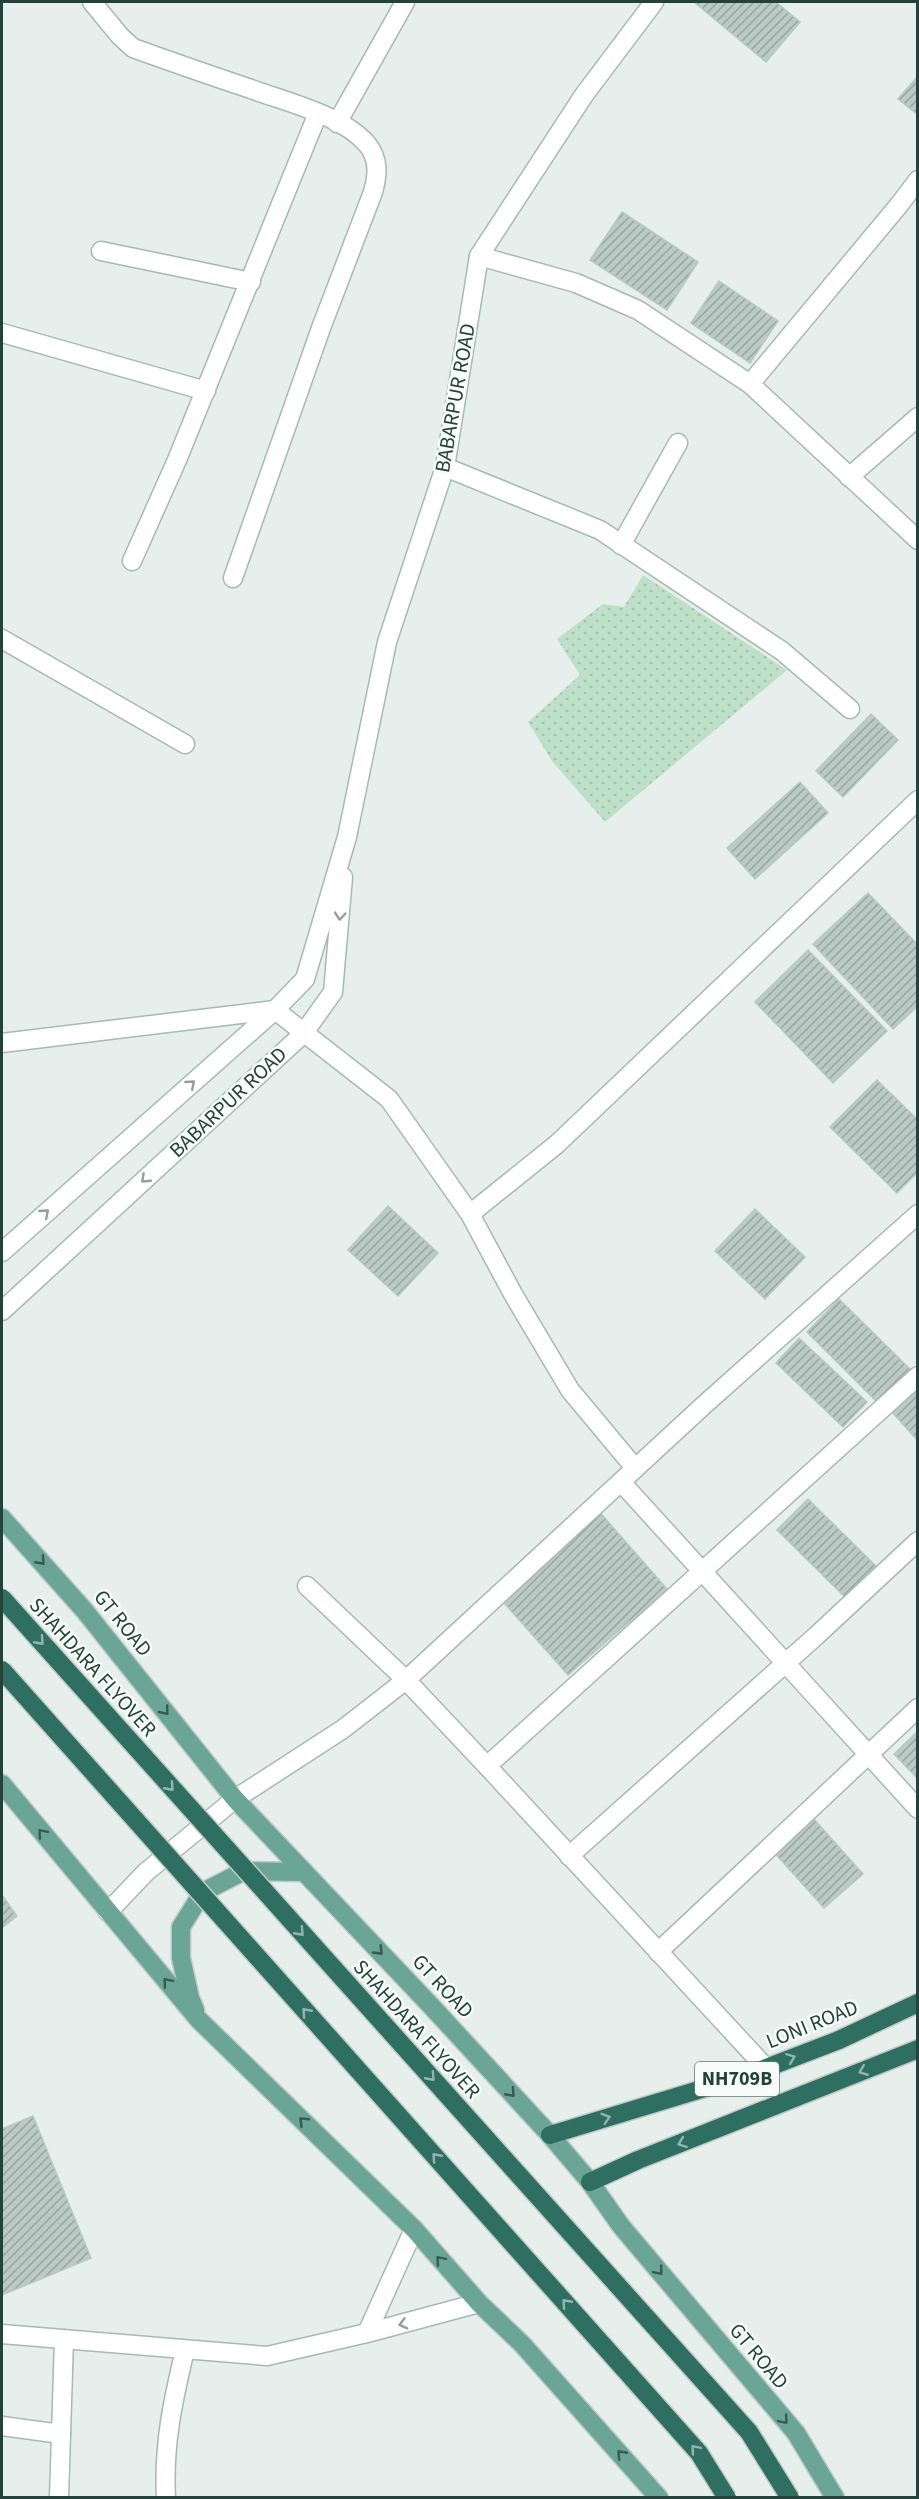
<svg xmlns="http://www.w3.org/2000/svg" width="919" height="2499" viewBox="0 0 919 2499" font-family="'Source Sans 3',sans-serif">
<defs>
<pattern id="park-dots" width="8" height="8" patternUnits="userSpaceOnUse" patternTransform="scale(1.5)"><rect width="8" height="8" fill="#bfe0c8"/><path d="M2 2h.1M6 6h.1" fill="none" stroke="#a4c1ad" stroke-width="1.8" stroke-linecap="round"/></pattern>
<pattern id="building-hatch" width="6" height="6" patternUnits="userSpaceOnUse" patternTransform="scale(1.5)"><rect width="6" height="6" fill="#bbcac4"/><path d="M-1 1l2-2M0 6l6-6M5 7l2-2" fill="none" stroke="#98a6a0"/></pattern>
</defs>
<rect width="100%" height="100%" fill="#e6efeb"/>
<path fill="url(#park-dots)" d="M 643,575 L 787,670 L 605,822 L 552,761 L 528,722 L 580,675 L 557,639 L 603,604 L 624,607 Z"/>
<g fill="url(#building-hatch)" stroke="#b8c9c2" stroke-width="1.5">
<path d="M 694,2 L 776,2 L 800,22 L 766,62 Z"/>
<path d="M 918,76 L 918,115 L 898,99 Z"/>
<path d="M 622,212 L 698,262 L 667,310 L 590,260 Z"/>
<path d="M 719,281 L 778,321 L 750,363 L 691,323 Z"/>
<path d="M 871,714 L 898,740 L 843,797 L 816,771 Z"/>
<path d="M 800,782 L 828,813 L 755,879 L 727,848 Z"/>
<path d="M 868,893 L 918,945 L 918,1006 L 893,1029 L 813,944 Z"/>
<path d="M 808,950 L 887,1031 L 833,1083 L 755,1002 Z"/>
<path d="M 877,1080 L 918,1120 L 918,1172 L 897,1193 L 830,1127 Z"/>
<path d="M 388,1206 L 438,1253 L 398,1296 L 348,1250 Z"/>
<path d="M 755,1209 L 805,1257 L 765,1299 L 715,1251 Z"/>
<path d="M 839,1299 L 913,1372 L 880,1405 L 807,1332 Z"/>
<path d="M 799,1338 L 867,1402 L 843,1427 L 776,1363 Z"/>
<path d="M 918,1389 L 918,1441 L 892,1412 Z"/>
<path d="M 808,1499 L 879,1569 L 848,1600 L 777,1530 Z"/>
<path d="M 597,1509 L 667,1589 L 568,1675 L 498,1596 Z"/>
<path d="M 918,1731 L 918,1779 L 894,1754 Z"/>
<path d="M 812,1817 L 863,1874 L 824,1908 L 773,1851 Z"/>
<path d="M 2,1895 L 17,1916 L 2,1928 Z"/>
<path d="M 33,2116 L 91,2258 L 2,2295 L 2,2129 Z"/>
</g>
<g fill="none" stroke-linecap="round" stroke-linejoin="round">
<defs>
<g id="street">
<path d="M 92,2 L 120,36 L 133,48 C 172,62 212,76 251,89 C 286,102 342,115 367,144 C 379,159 378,174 373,192 L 321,328 L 233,578"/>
<path d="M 337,123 L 405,2"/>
<path d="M 101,251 L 251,282"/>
<path d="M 479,256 L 576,283 L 638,310 L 750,384 L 918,540"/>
<path d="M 2,333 L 206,391"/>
<path d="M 750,384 L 899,205 L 918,180"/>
<path d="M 445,467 L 600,530 L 782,651 L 850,709"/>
<path d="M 849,477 L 918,417"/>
<path d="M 621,545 L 678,443"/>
<path d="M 132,561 L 177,460 L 318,113"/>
<path d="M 2,639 L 185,744"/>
<path d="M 2,1043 L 275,1010 L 389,1099 L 470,1214 L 513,1294 L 570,1390 L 635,1468"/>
<path d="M 470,1214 L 557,1144 L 918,800"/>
<path d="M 621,1482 L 918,1809"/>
<path d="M 307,1586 L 406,1680 L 487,1766"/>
<path d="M 569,1856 L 816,1636 L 918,1541"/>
<path d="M 108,1912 L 146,1872 L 235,1799 L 343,1729 L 406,1680 L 704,1405 L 918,1214"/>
<path d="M 658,1952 L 918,1708"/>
<path d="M 766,2068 L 487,1766 L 918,1376"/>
<path d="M 367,2333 L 414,2229"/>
<path d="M 2,2334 L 267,2356 L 367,2333 L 479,2303"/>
<path d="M 2,2426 L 61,2434"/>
<path d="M 59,2498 L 64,2339"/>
<path d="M 166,2498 C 163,2446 173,2400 185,2350"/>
</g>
<g id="secondary">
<path d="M 2,1252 L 275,1010 L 305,979 L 347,837 L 387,642 L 445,467 L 479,256 L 584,95 L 654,2"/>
<path d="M 2,1311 L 303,1034 L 333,992 L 343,877"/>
</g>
<g id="primary">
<path d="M 2,1518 L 84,1610 L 235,1799 L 433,2008 L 550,2135 L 590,2182 L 621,2226 L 796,2433 L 835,2498"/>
<path d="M 2,1784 L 199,2020 L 414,2229 L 479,2303 L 522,2344 L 659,2498"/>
<path d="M 195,2010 L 190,1998 L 181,1958 L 181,1927 L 203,1892 L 244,1871 L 303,1872"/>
</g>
<g id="highway">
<path d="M 550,2135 L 748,2075 L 839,2040 L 918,2003"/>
<path d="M 590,2182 L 638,2160 L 918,2049"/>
</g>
</defs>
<use href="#street" stroke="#a8b8b2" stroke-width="21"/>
<use href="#secondary" stroke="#a4bbb3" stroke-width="21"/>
<use href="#primary" stroke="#c2cac8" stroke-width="21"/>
<use href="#highway" stroke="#c2cac8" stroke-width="21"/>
<use href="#street" stroke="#fff" stroke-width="18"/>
<use href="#secondary" stroke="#fff" stroke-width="18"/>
<use href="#primary" stroke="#6aa596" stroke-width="18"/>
<use href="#highway" stroke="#2f6f62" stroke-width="18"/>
<defs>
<g id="highway-bridge">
<path d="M 2,1598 L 749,2432 L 790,2498"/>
<path d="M 2,1670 L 699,2453 L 727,2498"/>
</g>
</defs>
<use href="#highway-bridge" stroke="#c2cac8" stroke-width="21" stroke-linecap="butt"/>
<use href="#highway-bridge" stroke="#2f6f62" stroke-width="18"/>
</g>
<defs><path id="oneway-chevron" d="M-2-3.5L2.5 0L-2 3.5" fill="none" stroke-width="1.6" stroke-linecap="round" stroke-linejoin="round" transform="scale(1.5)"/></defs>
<g stroke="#92a09c">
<use href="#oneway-chevron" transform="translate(340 916) rotate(95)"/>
<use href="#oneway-chevron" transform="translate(191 1084) rotate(-41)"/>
<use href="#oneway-chevron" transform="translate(145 1179) rotate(137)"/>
<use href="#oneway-chevron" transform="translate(45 1213) rotate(-41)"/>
<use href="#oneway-chevron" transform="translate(403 2324) rotate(165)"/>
</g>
<g stroke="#365b51">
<use href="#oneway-chevron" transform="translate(41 1561) rotate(48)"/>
<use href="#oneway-chevron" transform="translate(165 1711) rotate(51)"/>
<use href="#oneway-chevron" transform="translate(42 1833) rotate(-130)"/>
<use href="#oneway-chevron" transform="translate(379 1951) rotate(46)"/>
<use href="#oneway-chevron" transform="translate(167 1982) rotate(-130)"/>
<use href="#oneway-chevron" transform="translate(511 2093) rotate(48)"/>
<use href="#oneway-chevron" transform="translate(303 2121) rotate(-136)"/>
<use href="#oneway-chevron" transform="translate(440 2260) rotate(-131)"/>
<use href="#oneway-chevron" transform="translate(659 2271) rotate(50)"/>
<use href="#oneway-chevron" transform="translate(784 2420) rotate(50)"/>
<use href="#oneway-chevron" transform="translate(621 2454) rotate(-132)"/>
</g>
<g stroke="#93b5ae">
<use href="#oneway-chevron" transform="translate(40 1641) rotate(48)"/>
<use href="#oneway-chevron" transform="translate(170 1787) rotate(48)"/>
<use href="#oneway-chevron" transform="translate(300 1932) rotate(48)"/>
<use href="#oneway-chevron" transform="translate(306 2012) rotate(-132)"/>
<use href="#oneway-chevron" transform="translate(791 2058) rotate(-21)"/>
<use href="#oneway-chevron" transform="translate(863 2071) rotate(158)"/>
<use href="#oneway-chevron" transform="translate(431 2077) rotate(48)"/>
<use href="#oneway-chevron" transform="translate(606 2118) rotate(-17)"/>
<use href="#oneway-chevron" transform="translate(682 2143) rotate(159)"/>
<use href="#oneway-chevron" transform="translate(436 2157) rotate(-132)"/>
<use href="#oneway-chevron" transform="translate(566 2303) rotate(-132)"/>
<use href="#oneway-chevron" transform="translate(695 2449) rotate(-130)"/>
</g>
<g text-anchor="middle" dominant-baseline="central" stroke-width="5" stroke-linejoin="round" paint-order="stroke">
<rect fill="#f7fbf9" stroke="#637a73" stroke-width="1.5" x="695" y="2062" width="84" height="34" rx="4.5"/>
<g font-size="20" font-weight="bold" fill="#24423a">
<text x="737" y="2079">NH709B</text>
</g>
<g font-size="21" fill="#24423a" stroke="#f7fbf9">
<text transform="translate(455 398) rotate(-80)">BABARPUR ROAD</text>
<text transform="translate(228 1102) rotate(-43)">BABARPUR ROAD</text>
<text transform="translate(123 1623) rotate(51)">GT ROAD</text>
<text transform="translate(93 1667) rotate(48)">SHAHDARA FLYOVER</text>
<text transform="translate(443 1986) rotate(47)">GT ROAD</text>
<text transform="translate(812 2024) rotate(-22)">LONI ROAD</text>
<text transform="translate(417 2029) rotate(48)">SHAHDARA FLYOVER</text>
<text transform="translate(759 2356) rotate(50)">GT ROAD</text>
</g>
</g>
<rect width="919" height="2499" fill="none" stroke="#24423a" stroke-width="6"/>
</svg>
